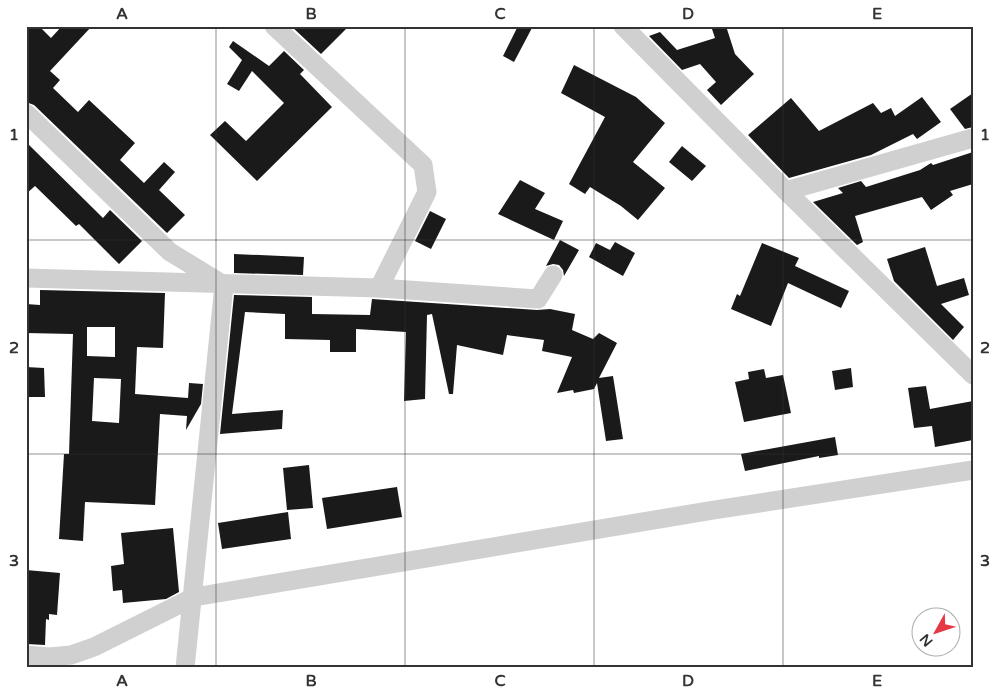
<svg xmlns="http://www.w3.org/2000/svg" width="999" height="694" viewBox="0 0 999 694" font-family="'Varela Round',sans-serif">
<rect width="100%" height="100%" fill="#fff"/>
<g fill="#1a1a1a" fill-rule="evenodd">
<path d="M 30,26 L 39,26 L 51,38 L 62,26 L 92,26 L 50,71 L 60,80 L 53,88 L 78,112 L 89,100 L 135,143 L 120,160 L 144,183 L 164,162 L 175,172 L 159,190 L 185,215 L 167,233 L 34,105 L 26,102 L 26,30 Z"/>
<path d="M 291,26 L 349,26 L 321,54 Z"/>
<path d="M 518,26 L 533,26 L 514,62 L 503,56 Z"/>
<path d="M 711,26 L 726,26 L 735,54 L 754,74 L 721,105 L 707,90 L 716,82 L 700,64 L 682,70 L 649,36 L 660,32 L 677,50 L 715,38 Z"/>
<path d="M 233,41 L 269,66 L 284,51 L 304,70 L 300,74 L 332,107 L 257,181 L 210,135 L 225,121 L 246,141 L 284,103 L 252,71 L 239,91 L 227,84 L 242,60 L 229,47 Z"/>
<path d="M 574,65 L 636,97 L 665,123 L 633,162 L 665,188 L 638,220 L 621,206 L 590,187 L 585,194 L 569,184 L 605,117 L 561,93 Z"/>
<path d="M 973,93 L 973,127 L 965,129 L 950,109 Z"/>
<path d="M 922,97 L 941,122 L 917,139 L 913,134 L 871,155 L 789,178 L 748,135 L 791,98 L 819,131 L 873,103 L 881,113 L 891,108 L 895,116 Z"/>
<path d="M 26,142 L 103,218 L 110,210 L 142,241 L 119,264 L 79,224 L 76,226 L 35,186 L 26,194 Z"/>
<path d="M 682,146 L 706,166 L 692,181 L 669,162 Z"/>
<path d="M 973,152 L 973,184 L 950,191 L 953,195 L 931,210 L 922,197 L 855,216 L 863,242 L 857,245 L 813,202 L 843,193 L 838,188 L 861,181 L 866,187 L 920,170 L 931,163 L 933,165 Z"/>
<path d="M 520,180 L 545,193 L 535,209 L 563,221 L 554,240 L 498,214 Z"/>
<path d="M 430,211 L 446,219 L 431,249 L 415,241 Z"/>
<path d="M 560,240 L 579,250 L 564,276 L 563,270 L 559,265 L 553,264 L 546,266 Z"/>
<path d="M 615,242 L 635,253 L 623,276 L 589,257 L 596,243 L 610,250 Z"/>
<path d="M 762,243 L 799,258 L 795,266 L 849,291 L 841,308 L 788,283 L 771,326 L 731,309 L 737,294 L 740,296 Z"/>
<path d="M 925,247 L 937,286 L 964,278 L 969,295 L 941,304 L 964,327 L 953,340 L 894,281 L 887,259 Z"/>
<path d="M 234,254 L 304,257 L 303,275 L 234,273 Z"/>
<path d="M 40,290 L 165,293 L 163,348 L 137,347 L 135,394 L 188,398 L 189,383 L 203,384 L 201,404 L 186,430 L 187,416 L 160,414 L 155,505 L 85,502 L 83,541 L 59,539 L 64,454 L 69,454 L 73,334 L 26,333 L 26,304 L 40,305 ZM 87,327 L 115,327 L 115,357 L 87,356 ZM 94,378 L 121,379 L 119,423 L 92,421 Z"/>
<path d="M 234,295 L 312,297 L 312,314 L 370,315 L 372,299 L 537,310 L 550,309 L 575,314 L 572,330 L 593,339 L 599,333 L 617,343 L 599,378 L 613,376 L 623,439 L 606,441 L 597,383 L 594,389 L 574,393 L 573,390 L 557,393 L 572,357 L 542,351 L 544,340 L 507,335 L 503,355 L 457,345 L 453,394 L 449,394 L 432,314 L 427,315 L 425,399 L 404,401 L 406,332 L 356,329 L 356,352 L 330,352 L 330,340 L 285,339 L 285,314 L 245,312 L 232,414 L 283,410 L 282,429 L 220,434 Z"/>
<path d="M 26,367 L 44,368 L 45,397 L 26,397 Z"/>
<path d="M 851,368 L 853,387 L 835,390 L 832,371 Z"/>
<path d="M 764,369 L 766,378 L 783,375 L 791,413 L 744,422 L 735,382 L 749,379 L 748,372 Z"/>
<path d="M 926,386 L 930,409 L 973,401 L 973,440 L 935,447 L 932,426 L 914,428 L 908,388 Z"/>
<path d="M 835,437 L 838,455 L 819,458 L 819,456 L 745,471 L 741,454 Z"/>
<path d="M 309,465 L 313,508 L 287,510 L 283,468 Z"/>
<path d="M 397,487 L 402,517 L 327,529 L 322,498 Z"/>
<path d="M 288,512 L 291,539 L 222,549 L 218,523 Z"/>
<path d="M 173,528 L 179,592 L 166,599 L 123,603 L 122,590 L 113,591 L 111,566 L 124,564 L 121,533 Z"/>
<path d="M 26,570 L 60,573 L 57,615 L 49,614 L 49,620 L 46,619 L 45,645 L 26,644 Z"/>
</g>
<g fill="none" stroke-linecap="round" stroke-linejoin="round">
<g stroke="#d0d0d0" stroke-width="19">
<path d="M 274,26 L 423,165 L 427,192 L 379,288"/>
<path d="M 623,26 L 786,191 L 973,375"/>
<path d="M 26,113 L 170,252 L 224,285 L 185,668"/>
<path d="M 786,191 L 973,138"/>
<path d="M 26,278 L 379,288 L 538,299 L 553,275"/>
<path d="M 26,655 L 49,657 L 71,655 L 94,647 L 194,597 L 714,510 L 973,470"/>
</g>
</g>
<path fill="none" stroke="#333" stroke-width="1" stroke-opacity="0.55" d="M 216,26 L 216,668M 405,26 L 405,668M 594,26 L 594,668M 783,26 L 783,668M 26,240 L 973,240M 26,454 L 973,454"/>
<rect width="999" height="694" fill="none" stroke="#ffffff" stroke-width="55"/>
<g transform="translate(936 632) rotate(230)"><circle r="24" fill="#ffffff" stroke="#adadad"/>
<path d="M0-4L9 19L0 12L-9 19Z" fill="#e63946"/>
<text y="-8" font-size="14" font-weight="bold" text-anchor="middle" fill="#333333">N</text>
</g>
<rect x="28" y="28" width="944" height="638" fill="none" stroke="#333" stroke-width="2"/>
<g font-size="16" text-anchor="middle" font-weight="bold" fill="#333">
<text x="122" y="19">A</text>
<text x="311" y="19">B</text>
<text x="500" y="19">C</text>
<text x="688" y="19">D</text>
<text x="877" y="19">E</text>
<text x="14" y="140">1</text>
<text x="985" y="140">1</text>
<text x="14" y="353">2</text>
<text x="985" y="353">2</text>
<text x="14" y="566">3</text>
<text x="985" y="566">3</text>
<text x="122" y="686">A</text>
<text x="311" y="686">B</text>
<text x="500" y="686">C</text>
<text x="688" y="686">D</text>
<text x="877" y="686">E</text>
</g>
</svg>
